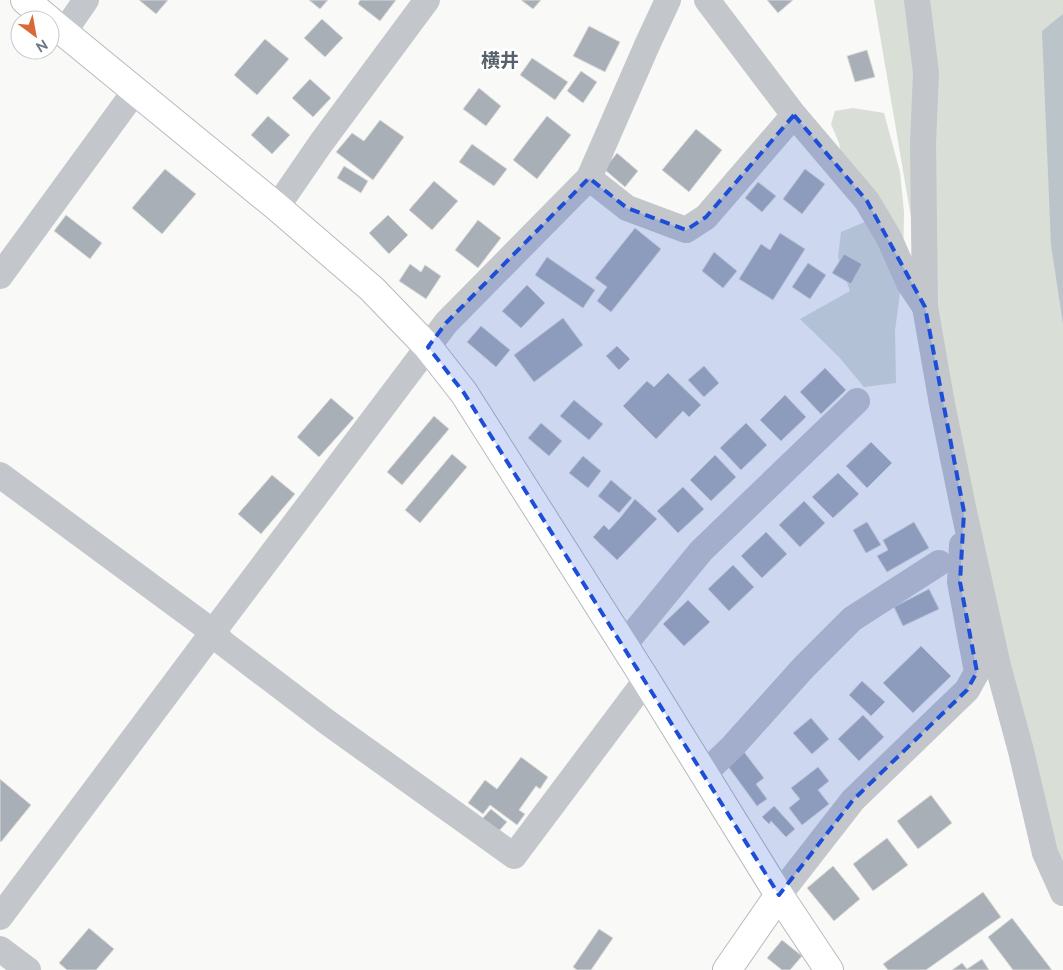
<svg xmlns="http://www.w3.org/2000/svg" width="1063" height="970" viewBox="0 0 1063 970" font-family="Raleway,'Noto Sans JP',sans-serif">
<rect width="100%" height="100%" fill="#f9f9f7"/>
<g fill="#d9ded7">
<path d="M 874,0 L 1063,0 L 1063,880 L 939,382 Z"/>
<path d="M 853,108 L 884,113 L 900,172 L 904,212 L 903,269 L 895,331 L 896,383 L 864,387 L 839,357 L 800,319 L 850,291 L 838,257 L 841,232 L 867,221 L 845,176 L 839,143 L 831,124 L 835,111 Z"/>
</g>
<path fill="#bbc4c9" d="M 1063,14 L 1063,324 L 1051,245 L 1042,31 Z"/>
<g fill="#a9afb6" stroke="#dbdbd9">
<path d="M 139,0 L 168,0 L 156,14 Z"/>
<path d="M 309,0 L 328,0 L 320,9 Z"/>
<path d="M 360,0 L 396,0 L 380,21 L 358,4 Z"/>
<path d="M 521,0 L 541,0 L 533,9 Z"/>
<path d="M 767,0 L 793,0 L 778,13 Z"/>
<path d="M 322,19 L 343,38 L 325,57 L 304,38 Z"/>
<path d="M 589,26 L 620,42 L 605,72 L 573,56 Z"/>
<path d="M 265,39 L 289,59 L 257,95 L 234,75 Z"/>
<path d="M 867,50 L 875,77 L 855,82 L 847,56 Z"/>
<path d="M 532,58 L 568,82 L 555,100 L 520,75 Z"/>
<path d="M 581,71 L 597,82 L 583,103 L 567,91 Z"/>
<path d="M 310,79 L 331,98 L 313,117 L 292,98 Z"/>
<path d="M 479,88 L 501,106 L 486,126 L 463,109 Z"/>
<path d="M 268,116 L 290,135 L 272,154 L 251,135 Z"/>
<path d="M 547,116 L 571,135 L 537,179 L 513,160 Z"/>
<path d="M 380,120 L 404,137 L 373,180 L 336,152 L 352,133 L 364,141 Z"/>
<path d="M 696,129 L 722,150 L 689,192 L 662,170 Z"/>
<path d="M 472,144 L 507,169 L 494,186 L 459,162 Z"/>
<path d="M 617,153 L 638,171 L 625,187 L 604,169 Z"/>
<path d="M 344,166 L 368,181 L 361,193 L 337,178 Z"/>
<path d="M 165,169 L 196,194 L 162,234 L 132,208 Z"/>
<path d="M 805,169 L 825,184 L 802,214 L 783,199 Z"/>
<path d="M 434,181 L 458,201 L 432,230 L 409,210 Z"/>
<path d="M 758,182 L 776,196 L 762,212 L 745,198 Z"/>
<path d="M 66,215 L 102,243 L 90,259 L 54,231 Z"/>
<path d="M 388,215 L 408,235 L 389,254 L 369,233 Z"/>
<path d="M 478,220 L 501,238 L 478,268 L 455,250 Z"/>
<path d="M 635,228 L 661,249 L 611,312 L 597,301 L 607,287 L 595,278 Z"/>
<path d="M 780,233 L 805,249 L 773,300 L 739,279 L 761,244 L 770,250 Z"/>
<path d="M 714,252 L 737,271 L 723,288 L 702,271 Z"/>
<path d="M 844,254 L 862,264 L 851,284 L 832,273 Z"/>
<path d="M 547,257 L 595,290 L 583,308 L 535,275 Z"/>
<path d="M 808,263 L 826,275 L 810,299 L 792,287 Z"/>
<path d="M 410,264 L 421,272 L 425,265 L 441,276 L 426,299 L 399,281 Z"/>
<path d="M 527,285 L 545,303 L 521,328 L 502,311 Z"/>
<path d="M 563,318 L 583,345 L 534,382 L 514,355 Z"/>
<path d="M 481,326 L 510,350 L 496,367 L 467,342 Z"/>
<path d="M 617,346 L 630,359 L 619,370 L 606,356 Z"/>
<path d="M 704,366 L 719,383 L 704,397 L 688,380 Z"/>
<path d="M 825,368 L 846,390 L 821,414 L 800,392 Z"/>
<path d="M 668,373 L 701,405 L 689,417 L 683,411 L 656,439 L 623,406 L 647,381 L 654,387 Z"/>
<path d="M 785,395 L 806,417 L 781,441 L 760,420 Z"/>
<path d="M 331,398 L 354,418 L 319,457 L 297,437 Z"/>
<path d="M 574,400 L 603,424 L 589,440 L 560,416 Z"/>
<path d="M 434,416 L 449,429 L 402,485 L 387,472 Z"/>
<path d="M 541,423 L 562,441 L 549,456 L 528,438 Z"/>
<path d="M 746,423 L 767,445 L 741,470 L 720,448 Z"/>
<path d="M 871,442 L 892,463 L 867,488 L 846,466 Z"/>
<path d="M 452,454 L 467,467 L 420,523 L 405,510 Z"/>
<path d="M 715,455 L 736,477 L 711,501 L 690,480 Z"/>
<path d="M 583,456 L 601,471 L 588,488 L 569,473 Z"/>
<path d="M 838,473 L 859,494 L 833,518 L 812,497 Z"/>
<path d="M 272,475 L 295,494 L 261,534 L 238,514 Z"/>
<path d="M 611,480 L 632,498 L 619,513 L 598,496 Z"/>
<path d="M 683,487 L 704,509 L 678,533 L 657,511 Z"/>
<path d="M 635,499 L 657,519 L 617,560 L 593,537 L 604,525 L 609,530 L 620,518 Z"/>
<path d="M 804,501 L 825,523 L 800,547 L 779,525 Z"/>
<path d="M 867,522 L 881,545 L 866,553 L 853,530 Z"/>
<path d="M 914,522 L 929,548 L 887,572 L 877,556 L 888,550 L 883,540 Z"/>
<path d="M 766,532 L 787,554 L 762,578 L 741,556 Z"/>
<path d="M 733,565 L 754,587 L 729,611 L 708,589 Z"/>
<path d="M 929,589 L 939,609 L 903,626 L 894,607 Z"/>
<path d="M 688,600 L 710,622 L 684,646 L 663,624 Z"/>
<path d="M 921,646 L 951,676 L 913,713 L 883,683 Z"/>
<path d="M 862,681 L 885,702 L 871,716 L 849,695 Z"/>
<path d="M 863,715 L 884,737 L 859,761 L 838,739 Z"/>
<path d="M 811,718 L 829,739 L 812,754 L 793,733 Z"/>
<path d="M 744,752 L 764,778 L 756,784 L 767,799 L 757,806 L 727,765 Z"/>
<path d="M 521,757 L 548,777 L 540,789 L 536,786 L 519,810 L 525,814 L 517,825 L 490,805 L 483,814 L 468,803 L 485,780 L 497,789 Z"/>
<path d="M 818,767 L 829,781 L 818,790 L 829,804 L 802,825 L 789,808 L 800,799 L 791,788 Z"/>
<path d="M 0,779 L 31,805 L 1,842 L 0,841 Z"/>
<path d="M 931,795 L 952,823 L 918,849 L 897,821 Z"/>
<path d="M 774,806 L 795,829 L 786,837 L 771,821 L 769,824 L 762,817 Z"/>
<path d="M 491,809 L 507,822 L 498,832 L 482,819 Z"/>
<path d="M 887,838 L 908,865 L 873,891 L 853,864 Z"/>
<path d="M 833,866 L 860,899 L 834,921 L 807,888 Z"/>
<path d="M 983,892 L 1001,917 L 926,970 L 888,970 L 883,964 Z"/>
<path d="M 1012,918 L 1052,970 L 1013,970 L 988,937 Z"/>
<path d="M 89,928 L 114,949 L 96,970 L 67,970 L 59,963 Z"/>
<path d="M 599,929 L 613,938 L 591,970 L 577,970 L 573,967 Z"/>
<path d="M 782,940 L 802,956 L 790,970 L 782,970 L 767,958 Z"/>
<path d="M 982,959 L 989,970 L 952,970 L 962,963 L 967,969 Z"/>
</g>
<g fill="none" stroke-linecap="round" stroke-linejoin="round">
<defs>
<g id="secondary">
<path d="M 25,0 L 49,20"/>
<path d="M 50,21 L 277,207 L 372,289 L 428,347 L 464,393 L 646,680 L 779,895 L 829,970"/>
<path d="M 727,970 L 779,895"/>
</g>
</defs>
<use href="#secondary" stroke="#b6babf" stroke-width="30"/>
<g stroke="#c3c6ca" stroke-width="26">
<path d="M 707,0 L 794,115 L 867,201 L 889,238 L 909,283 L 925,307"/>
<path d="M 917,0 L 926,73 L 923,143 L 925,307 L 942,404 L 964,512 L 998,666 L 1021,751 L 1045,853 L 1063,893"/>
<path d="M 64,32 L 86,0"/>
<path d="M 589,178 L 627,208 L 686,230 L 706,217 L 794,115"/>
<path d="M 277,207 L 321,143 L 427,0"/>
<path d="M 0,276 L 135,91"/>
<path d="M 0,475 L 213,632 L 223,643 L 327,722 L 514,856 L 646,680"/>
<path d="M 624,645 L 701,551 L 857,401"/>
<path d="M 704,774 L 733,746 L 804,667 L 852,619 L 939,563"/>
<path d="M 779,895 L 853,800 L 967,690 L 977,672 L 960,582 L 962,545"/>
<path d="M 0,917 L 213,632 L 446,323 L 589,178 L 648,43 L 668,0"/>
<path d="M 0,949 L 28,970"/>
</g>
<use href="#secondary" stroke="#fff" stroke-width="28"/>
</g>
<path fill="#1d4ed8" fill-opacity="0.2" stroke="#1d4ed8" stroke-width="4" stroke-dasharray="10 6" stroke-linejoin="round" d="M 794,115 L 867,201 L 925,307 L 964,512 L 960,582 L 977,672 L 967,690 L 853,800 L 779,895 L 464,393 L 428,347 L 446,323 L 589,178 L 627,208 L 686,230 L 706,217 Z"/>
<g text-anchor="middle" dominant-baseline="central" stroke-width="5" stroke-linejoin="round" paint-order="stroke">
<g font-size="19" font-weight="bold" fill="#58626c" stroke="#fff">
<text x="500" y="60">横井</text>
</g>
</g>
<g transform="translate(35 35) rotate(148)"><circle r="24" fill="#ffffff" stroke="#c4c9cf"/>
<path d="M0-4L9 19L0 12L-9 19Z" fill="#d86a39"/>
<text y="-8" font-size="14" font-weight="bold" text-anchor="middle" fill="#6b7886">N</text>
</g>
</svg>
